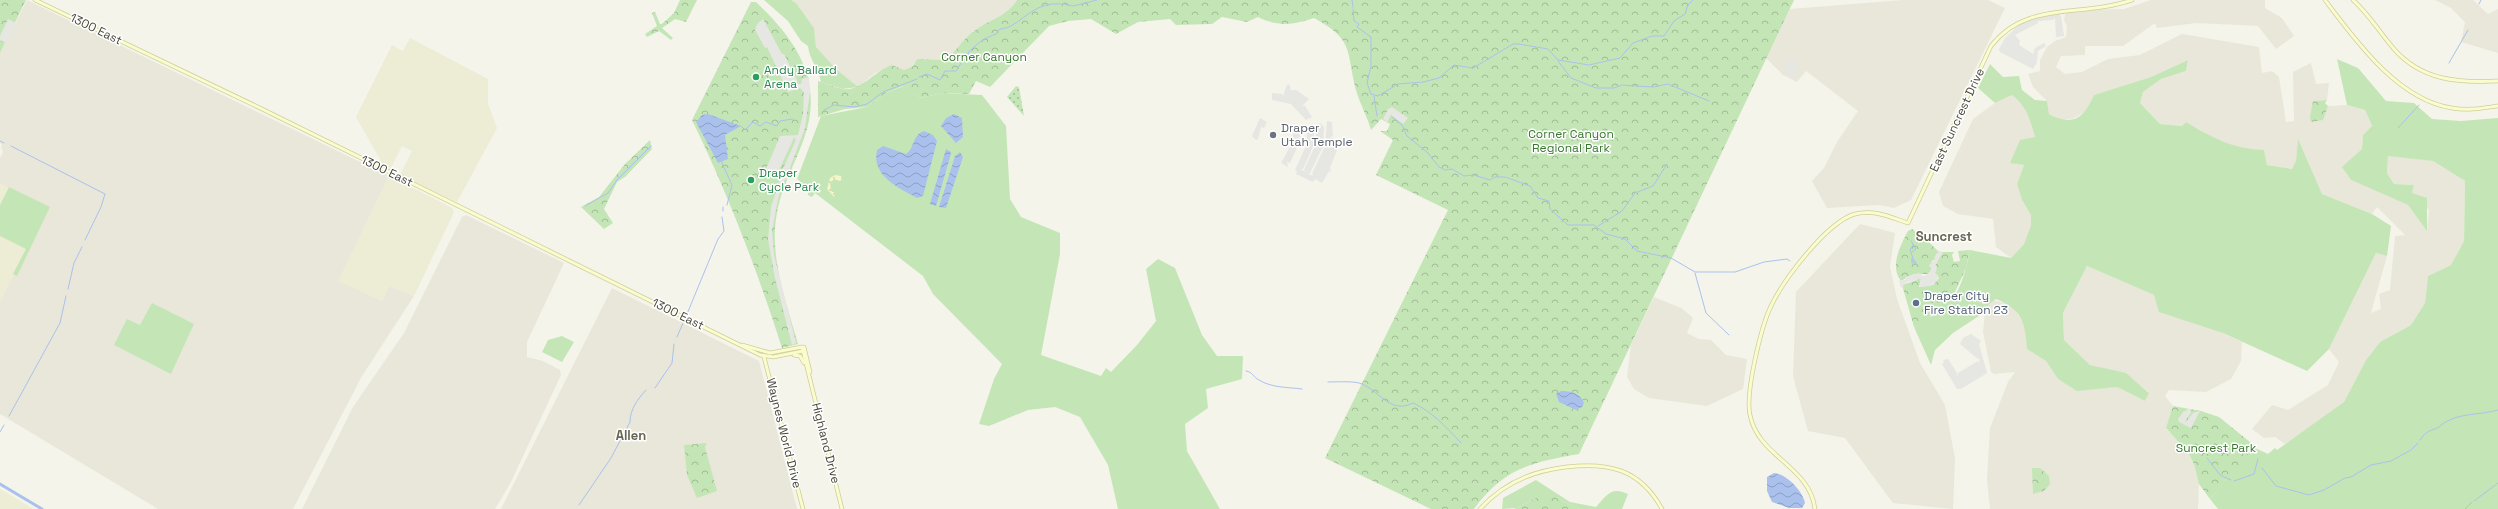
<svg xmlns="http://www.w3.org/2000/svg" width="2498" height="509" viewBox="0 0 2498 509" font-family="'Space Grotesk',sans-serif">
<defs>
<pattern id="sand-dots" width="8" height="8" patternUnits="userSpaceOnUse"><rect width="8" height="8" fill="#f4f6c9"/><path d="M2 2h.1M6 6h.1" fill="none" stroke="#d3d4ad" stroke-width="1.8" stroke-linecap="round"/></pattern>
<pattern id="park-crowns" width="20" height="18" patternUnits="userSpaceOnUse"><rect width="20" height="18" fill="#c4e6b6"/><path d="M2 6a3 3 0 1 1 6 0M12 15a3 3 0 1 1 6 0" fill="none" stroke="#a1bc95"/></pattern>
<pattern id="garden-dots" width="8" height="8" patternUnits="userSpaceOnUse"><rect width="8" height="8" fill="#c4e6b6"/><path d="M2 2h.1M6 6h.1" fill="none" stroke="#a1bc95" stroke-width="1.8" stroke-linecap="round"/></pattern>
<pattern id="water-waves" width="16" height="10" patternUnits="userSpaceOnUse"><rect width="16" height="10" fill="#abc1ed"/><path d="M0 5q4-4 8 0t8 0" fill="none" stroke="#8d9fc1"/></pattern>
</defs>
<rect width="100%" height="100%" fill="#f4f4eb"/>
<g fill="#e8e7d9">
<path d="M 27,0 L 389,176 L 339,280 L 382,301 L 389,286 L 414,296 L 362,376 L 293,509 L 158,509 L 0,414 L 0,158 L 3,152 L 1,148 L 2,145 L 0,143 L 0,53 Z"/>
<path d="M 791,0 L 1017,0 L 1012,9 L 973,31 L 956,51 L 945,60 L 917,59 L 913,66 L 904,70 L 892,65 L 875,73 L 858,87 L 836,69 L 816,47 L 814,28 L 796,3 Z"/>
<path d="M 1903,0 L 1988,0 L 2005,8 L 1911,200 L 1894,208 L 1879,205 L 1827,208 L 1812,181 L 1824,168 L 1837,142 L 1858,111 L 1806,71 L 1797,82 L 1783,75 L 1766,58 L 1790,9 Z"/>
<path d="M 2151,0 L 2265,0 L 2265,8 L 2282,18 L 2294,36 L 2276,49 L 2258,26 L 2196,23 L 2157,28 L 2155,23 L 2123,46 L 2085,46 L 2085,55 L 2061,56 L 2056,67 L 2065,74 L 2082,72 L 2108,59 L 2140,55 L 2182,34 L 2259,47 L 2262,73 L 2272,71 L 2279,77 L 2286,122 L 2294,121 L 2293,72 L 2311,63 L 2316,84 L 2329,83 L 2327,100 L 2313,101 L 2323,118 L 2328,106 L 2347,105 L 2365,110 L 2372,127 L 2363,135 L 2362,149 L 2343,167 L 2351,180 L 2408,205 L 2427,230 L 2429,210 L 2412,193 L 2414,185 L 2394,184 L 2387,173 L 2388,155 L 2433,161 L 2465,181 L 2464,241 L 2451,265 L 2428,276 L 2425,303 L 2411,325 L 2380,342 L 2366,360 L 2344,402 L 2316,424 L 2285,444 L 2275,437 L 2264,438 L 2252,429 L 2272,405 L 2288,410 L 2328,385 L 2339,362 L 2329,349 L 2376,253 L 2387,256 L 2371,313 L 2381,309 L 2379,294 L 2390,290 L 2395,236 L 2405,235 L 2377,207 L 2372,214 L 2322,194 L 2298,140 L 2296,161 L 2293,169 L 2267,165 L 2264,150 L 2241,149 L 2219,141 L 2186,122 L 2182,126 L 2160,124 L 2140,103 L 2143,92 L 2161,79 L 2186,71 L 2188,60 L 2151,77 L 2094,95 L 2087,111 L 2072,119 L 2061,120 L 2049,114 L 2047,101 L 2033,87 L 2028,74 L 2040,71 L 2040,60 L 2047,47 L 2055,41 L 2066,37 L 2067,26 L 2064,20 L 2065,15 L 2070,10 L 2124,9 Z"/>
<path d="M 2435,0 L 2473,0 L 2488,14 L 2498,9 L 2498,53 L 2461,42 L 2465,22 L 2451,8 Z"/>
<path d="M 2012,95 L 2022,102 L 2029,117 L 2035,137 L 2010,162 L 2024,165 L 2017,184 L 2022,200 L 2031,215 L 2031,225 L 2024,244 L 2011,258 L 1996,247 L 1993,219 L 1958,214 L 1943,206 L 1939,192 L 1973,119 L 1995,103 Z"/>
<path d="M 466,215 L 564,263 L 527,342 L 527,357 L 543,361 L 560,370 L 561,375 L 510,484 L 495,509 L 302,509 L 353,407 L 404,333 L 462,217 Z"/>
<path d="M 1860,224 L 1895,233 L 1890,267 L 1897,299 L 1920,363 L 1945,405 L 1955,459 L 1953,509 L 1893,503 L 1845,438 L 1808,431 L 1793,376 L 1796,292 Z"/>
<path d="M 2087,266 L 2154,295 L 2157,303 L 2242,342 L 2241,361 L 2231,379 L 2206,392 L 2169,390 L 2165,396 L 2173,406 L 2166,429 L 2182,443 L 2194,464 L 2199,484 L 2198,509 L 1990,509 L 1987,479 L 1990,428 L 2008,382 L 2015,372 L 1994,374 L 1991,372 L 1983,332 L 1985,312 L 1988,304 L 1993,300 L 2012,305 L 2025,326 L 2027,349 L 2046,361 L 2058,379 L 2077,390 L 2117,387 L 2145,401 L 2149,392 L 2126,374 L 2090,365 L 2064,340 L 2063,313 Z"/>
<path d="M 612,288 L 759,361 L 797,509 L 501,509 Z"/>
<path d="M 1654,297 L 1681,308 L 1693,318 L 1687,333 L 1699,339 L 1711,340 L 1726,355 L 1747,359 L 1743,389 L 1707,406 L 1649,398 L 1634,389 L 1627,377 L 1631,345 Z"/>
</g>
<g fill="#edecd5">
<path d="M 410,38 L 488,79 L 488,104 L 497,128 L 457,202 L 400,175 L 412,151 L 402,146 L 390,170 L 377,164 L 380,159 L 356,117 L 392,45 L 403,51 Z"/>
<path d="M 389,176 L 431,197 L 452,208 L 454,212 L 414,296 L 389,286 L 382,301 L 338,281 Z"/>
<path d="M 0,183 L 50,207 L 17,276 L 14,275 L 0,303 Z"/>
<path d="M 0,489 L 19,500 L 33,509 L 0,509 Z"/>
</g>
<g fill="#c4e6b6">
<path d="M 764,0 L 791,0 L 796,3 L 814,28 L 816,47 L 836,69 L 858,87 L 842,89 L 821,82 C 819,69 809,59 808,46 L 801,41 L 788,21 Z"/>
<path d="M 2337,59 L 2358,68 L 2386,101 L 2414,103 L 2432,119 L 2461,121 L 2498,118 L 2498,509 L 2218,509 L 2210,499 L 2253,447 L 2268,454 L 2275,448 L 2277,450 L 2344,402 L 2366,360 L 2380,342 L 2411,325 L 2425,303 L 2428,276 L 2451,265 L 2464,241 L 2465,181 L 2433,161 L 2388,156 L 2387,173 L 2394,184 L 2414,185 L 2412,193 L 2427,198 L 2427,231 L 2408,205 L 2351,180 L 2342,167 L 2362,149 L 2363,135 L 2372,126 L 2365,110 L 2347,105 Z"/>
<path d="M 2188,60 L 2186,71 L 2161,79 L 2143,92 L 2140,103 L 2160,124 L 2182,126 L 2186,122 C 2215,139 2230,148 2264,150 L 2267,165 L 2292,169 L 2296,161 L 2298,139 L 2322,194 L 2372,214 L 2391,226 L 2387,256 L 2376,253 L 2329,349 L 2307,371 L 2223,333 L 2159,312 L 2154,295 L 2087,266 L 2063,313 L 2064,340 L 2090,365 L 2126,373 L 2149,393 L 2145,401 L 2117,387 L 2077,391 L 2058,379 L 2046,361 L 2027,349 C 2025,323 2023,310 1996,299 L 1989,304 L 1985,312 L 1953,333 L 1935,350 L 1931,365 L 1914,327 C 1923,324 1925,321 1932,316 C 1935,314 1938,313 1940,312 C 1959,299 1966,271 1970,250 L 2011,258 L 2024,244 L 2031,225 L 2031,215 L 2022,200 L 2017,184 L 2024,165 L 2010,163 L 2020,140 L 2035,137 C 2030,120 2027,106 2012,95 L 1995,103 L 1978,88 L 1990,64 L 2003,77 L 2019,76 L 2022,90 L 2035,100 L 2047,101 L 2049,114 C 2073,127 2084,118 2094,95 L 2151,77 Z"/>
<path d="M 904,86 L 921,98 L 942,93 L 982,95 L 1006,126 L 1010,199 L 1021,217 L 1060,233 L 1060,254 L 1041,355 L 1101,376 L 1106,368 L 1111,372 L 1137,345 L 1156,321 L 1146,269 L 1158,259 L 1175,268 L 1202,335 L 1217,356 L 1243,356 L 1242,379 L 1206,389 L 1208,408 L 1185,424 L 1187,451 L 1220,509 L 1118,509 L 1108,465 L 1080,417 L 1055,407 L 1028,410 L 989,426 L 979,424 L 994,379 L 1002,364 L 933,294 L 923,276 L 815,193 L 812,197 L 808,195 L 808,188 L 797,179 L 821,116 L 867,107 L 886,93 Z"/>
<path d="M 9,187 L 50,207 L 17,276 L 13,274 L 26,249 L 0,236 L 0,205 Z"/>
<path d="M 152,303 L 194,324 L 171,374 L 114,345 L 127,319 L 140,325 Z"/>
<path d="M 562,336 L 574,342 L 562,362 L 542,352 L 548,340 Z"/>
<path d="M 1536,480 L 1570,502 L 1596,507 C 1607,495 1611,486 1628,494 L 1622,509 L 1579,509 L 1555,497 L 1538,497 L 1516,508 L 1502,509 L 1503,498 Z"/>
</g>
<path fill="url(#sand-dots)" d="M 835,175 L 841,176 L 842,179 L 840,181 L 834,179 L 830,183 L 831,191 L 835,193 L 834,197 L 827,189 L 830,178 Z"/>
<g fill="url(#park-crowns)">
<path d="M 0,0 L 26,0 L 0,53 Z"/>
<path d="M 680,0 L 697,0 L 686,22 L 675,19 L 662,28 L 673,38 L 671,40 L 659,31 L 647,37 L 645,34 L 657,26 L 652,13 L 655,12 L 660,24 L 662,24 L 674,13 Z"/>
<path d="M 1017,0 L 1794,0 L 1579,454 C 1533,462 1503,468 1474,509 L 1431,509 L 1325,458 L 1448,210 L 1376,175 L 1393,140 L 1380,131 L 1387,131 L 1390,124 L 1381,119 L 1371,130 C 1367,116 1360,104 1356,90 C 1346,49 1354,40 1314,18 C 1293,25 1278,27 1258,17 L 1247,22 L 1222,17 L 1212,24 L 1176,25 L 1170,19 L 1138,22 L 1116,34 L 1091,19 L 1068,21 L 1049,26 L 990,87 L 976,81 L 969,94 L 942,93 L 921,98 L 903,86 L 886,93 L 867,107 L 845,109 L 818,117 L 818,81 C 825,83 834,87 842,89 C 861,92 875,70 892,65 L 904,70 L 913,66 L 917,59 L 945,60 C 956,52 963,39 974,31 C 988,20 1008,16 1017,0 Z"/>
<path d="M 751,2 L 756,2 C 798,42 826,84 802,144 C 793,168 779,192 776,219 C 770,259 787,305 798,344 L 782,348 C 757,270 728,194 692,120 Z"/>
<path d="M 2327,100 L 2325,103 L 2328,106 L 2323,120 L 2311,122 L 2310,117 L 2313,101 Z"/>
<path d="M 650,140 L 652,149 L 625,177 L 617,182 L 604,209 L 613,223 L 604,229 L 581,207 L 599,197 L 625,164 Z"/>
<path d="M 1912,229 L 1928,241 L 1940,253 L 1936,254 L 1935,260 L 1933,260 L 1931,263 L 1933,263 L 1930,265 L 1932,269 L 1928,274 L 1914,274 L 1901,281 C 1889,267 1901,244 1908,231 Z"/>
<path d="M 1970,250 L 1966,268 L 1949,305 L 1931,316 L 1926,323 L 1914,327 L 1902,285 L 1917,280 L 1917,278 L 1921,279 L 1919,287 L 1933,285 L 1939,278 L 1936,274 L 1933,273 L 1936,272 L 1935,266 L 1942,252 L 1954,252 L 1952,255 L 1954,262 L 1960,261 L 1958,251 Z"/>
<path d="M 2173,406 L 2201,411 L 2219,417 L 2255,446 L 2210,499 L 2199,484 L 2194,464 L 2187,451 L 2166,428 Z"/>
<path d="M 707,443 L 705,447 L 717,491 L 697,498 L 687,475 L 684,445 Z"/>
<path d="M 2032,468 L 2040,468 L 2049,476 L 2050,484 L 2044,491 L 2033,494 Z"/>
<path d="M 1538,497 L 1555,497 L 1579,509 L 1514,509 Z"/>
</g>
<path fill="url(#garden-dots)" d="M 1016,86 L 1019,87 L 1024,116 L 1007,97 Z"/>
<g fill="#e6e6e2" fill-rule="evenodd">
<path d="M 2058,13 L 2061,16 L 2064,36 L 2056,37 L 2055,18 L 2053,20 L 2038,21 L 2038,23 L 2015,35 L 2020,41 L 2019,45 L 2033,54 L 2035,48 L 2044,43 L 2046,46 L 2038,51 L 2037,62 L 2033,69 L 2000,52 L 1999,49 L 2005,38 L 2020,24 L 2036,17 L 2039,18 L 2039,16 Z"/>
<path d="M 8,19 L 16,23 L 6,43 L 0,40 L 0,36 Z"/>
<path d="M 763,19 L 782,54 L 784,54 L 797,80 L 797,84 L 801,84 L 802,79 L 809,77 L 810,92 L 805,128 L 788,173 L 790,174 L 788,179 L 785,179 L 778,199 L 772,230 L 774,255 L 796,343 L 792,345 L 775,278 L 768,239 L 771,207 L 781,177 L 766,169 L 780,136 L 798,135 L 803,114 L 804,92 L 800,88 L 788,92 L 767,47 L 765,48 L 755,30 L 757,24 ZM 794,138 L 796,140 L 781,173 L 779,170 Z"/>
<path d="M 1790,60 L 1796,60 L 1797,69 L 1794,76 L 1787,75 L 1784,71 L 1785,64 Z"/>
<path d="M 1289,84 L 1291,90 L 1296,90 L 1309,99 L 1302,106 L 1305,106 L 1312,117 L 1306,120 L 1291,104 L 1272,100 L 1272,93 L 1282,94 L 1283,96 L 1287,85 Z"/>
<path d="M 1392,107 L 1408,118 L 1403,124 L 1391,115 L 1392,113 L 1387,122 L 1383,119 L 1388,109 Z"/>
<path d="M 1260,118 L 1267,122 L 1264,128 L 1261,127 L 1258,139 L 1256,140 L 1252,136 Z"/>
<path d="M 1327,121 L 1332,122 L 1333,136 L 1330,137 L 1338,141 L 1337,150 L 1330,168 L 1331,172 L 1329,171 L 1322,183 L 1315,179 L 1313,182 L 1296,174 L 1297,171 L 1295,170 L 1307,144 L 1307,127 L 1312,124 L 1314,126 L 1314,144 L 1303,169 L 1300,169 L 1306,172 L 1304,170 L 1316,144 L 1316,126 L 1320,123 L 1324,127 L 1323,146 L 1310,173 L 1308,174 L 1314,176 L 1312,174 L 1325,146 Z"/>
<path d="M 1301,129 L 1301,132 L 1298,133 L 1300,134 L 1299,143 L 1290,163 L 1287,162 L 1288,167 L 1281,163 L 1292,143 L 1293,134 Z"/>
<path d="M 1939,251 L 1943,252 L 1935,266 L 1937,266 L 1936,272 L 1933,274 L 1938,275 L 1937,281 L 1930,286 L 1920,287 L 1921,279 L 1917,278 L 1918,280 L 1907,282 L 1901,288 L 1899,280 L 1906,280 L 1905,277 L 1919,273 L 1923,276 L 1929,274 L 1932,267 L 1929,267 L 1930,264 L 1933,263 L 1930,263 L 1935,260 L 1934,258 Z"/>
<path d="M 1971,334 L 1981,341 L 1979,344 L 1987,373 L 1961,389 L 1957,389 L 1942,364 L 1944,362 L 1943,360 L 1948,359 L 1957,373 L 1957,377 L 1958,373 L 1978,361 L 1980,363 L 1979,358 L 1978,359 L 1960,344 L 1963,338 Z"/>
<path d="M 2186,408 L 2190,409 L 2191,413 L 2185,421 L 2186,422 L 2193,413 L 2200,411 L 2191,428 L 2179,422 L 2178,419 L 2184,411 L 2187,411 Z"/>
</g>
<g fill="url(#water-waves)">
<path d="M 708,114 L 741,126 L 725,135 L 728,159 L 718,163 L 696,122 L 702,115 Z"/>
<path d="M 954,114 L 962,118 L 963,137 L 956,143 L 941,126 L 946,118 Z"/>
<path d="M 924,131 L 933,135 L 937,141 L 923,196 L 917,198 C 899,188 871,176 877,150 L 883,146 L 906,154 C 915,148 912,135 924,131 Z"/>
<path d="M 946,149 L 951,152 L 950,157 L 936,206 L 930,204 Z"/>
<path d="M 960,152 L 963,157 L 946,208 L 939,207 L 955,156 Z"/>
<path d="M 1561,391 C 1571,391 1580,393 1584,403 L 1582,407 L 1576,410 L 1559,402 L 1556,394 Z"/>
<path d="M 1774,473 C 1786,474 1802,490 1805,503 L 1802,508 L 1789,508 L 1772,502 L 1767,491 L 1767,477 Z"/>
</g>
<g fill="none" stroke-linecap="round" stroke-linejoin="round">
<g stroke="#abc1ed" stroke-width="1">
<path d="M 1352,0 L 1353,7"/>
<path d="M 1064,4 L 1073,6 L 1097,0"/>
<path d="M 2479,4 L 2481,0"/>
<path d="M 1353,9 L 1354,21 L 1359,24 L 1357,27 L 1371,37 L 1371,66 L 1367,83 L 1371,94 L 1378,96 L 1398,84 L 1423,82 L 1439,78 L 1454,65 L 1473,68 L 1513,44 L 1519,44 L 1548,49 L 1558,60 L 1589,65 L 1620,58 L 1633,43 L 1652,36 L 1664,36 L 1674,21 L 1685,14 L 1688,5 L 1693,0"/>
<path d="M 1558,61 L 1571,78 L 1596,88 L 1614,88 L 1622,85 L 1653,87 L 1668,84 L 1709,101"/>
<path d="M 2449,63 L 2468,30"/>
<path d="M 919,77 L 927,74 L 940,80 L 945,71 L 956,71 L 963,60 L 969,59 L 968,53 C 975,45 986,37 996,34 L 1000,29 C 1020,28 1031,1 1061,4"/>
<path d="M 1374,96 L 1377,116"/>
<path d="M 824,110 L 834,105 L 854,107 L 867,104 L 883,92 L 917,79"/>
<path d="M 1392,117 L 1402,125 L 1407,136 L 1428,153 L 1439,167 L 1445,170 L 1452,169 L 1464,176 L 1474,175 L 1490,180 L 1495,177 L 1505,177 L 1530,186 L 1538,198 L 1549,201 L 1550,209 L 1568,225 L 1594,225 L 1606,234 L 1625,239 L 1637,251 L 1671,258 L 1695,272 L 1735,272 L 1764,262 L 1787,259 L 1790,261"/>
<path d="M 741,126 L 745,130 L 753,122 L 760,126 L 766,122 L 777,126 L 780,121 L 793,119"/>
<path d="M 2398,128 L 2419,105"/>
<path d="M 0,141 L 4,143"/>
<path d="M 11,146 L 105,194 L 101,207 L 85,240"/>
<path d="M 721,161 L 732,185 L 727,205"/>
<path d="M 585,206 L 608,193 L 617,180 L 651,146"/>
<path d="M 723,211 L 723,207"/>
<path d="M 1598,226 L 1622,211 L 1635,193 L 1653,186 L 1667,164"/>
<path d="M 1911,241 L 1916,249 L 1912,252"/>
<path d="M 1913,245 L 1910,250 L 1914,261"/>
<path d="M 1912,258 L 1912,263 L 1915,263"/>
<path d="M 1912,261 L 1915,261 L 1917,265"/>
<path d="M 1695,273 L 1706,313 L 1729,335"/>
<path d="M 68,289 L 74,263 L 82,247"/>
<path d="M 687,314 L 718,239 L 724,231 L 722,217"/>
<path d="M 677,337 L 683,323"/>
<path d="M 1246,371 C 1253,372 1253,377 1259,380 C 1272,388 1287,387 1302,389"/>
<path d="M 1328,382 C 1336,382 1352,381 1359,383 C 1379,389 1389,415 1413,403 C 1433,412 1446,427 1461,443"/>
<path d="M 655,388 L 672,363 L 674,344"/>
<path d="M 9,416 L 60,323 L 66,296"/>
<path d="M 0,432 L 4,425"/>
<path d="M 2420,440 C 2429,427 2433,432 2440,426 C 2457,412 2477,416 2498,410"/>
<path d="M 2207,458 L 2220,475 L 2231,480"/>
<path d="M 2262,468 L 2276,486 L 2309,495 L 2324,490 L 2345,478 L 2351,477 L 2371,465 L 2391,461 L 2411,450 L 2418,443"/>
<path d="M 2234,481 L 2254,474 L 2258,459"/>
<path d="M 2474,501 L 2498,483"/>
<path d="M 579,505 L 611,458 L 630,422 C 630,409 638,399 646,390"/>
<path d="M 2465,509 L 2472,502"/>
</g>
<path stroke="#abc1ed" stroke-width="3" d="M 0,484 L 42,509"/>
<defs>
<g id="secondary">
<path d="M 35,0 L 262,109 L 760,355 L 773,357 L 803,351"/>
<path d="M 2325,0 C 2356,41 2398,100 2452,108 C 2468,111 2483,108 2498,106"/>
<path d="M 2353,0 C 2369,14 2380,33 2394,49 C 2422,81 2459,83 2498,81"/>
<path d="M 742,345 L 770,353 L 802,347 L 842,509"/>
<path d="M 804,347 L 810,372"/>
<path d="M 794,355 L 800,356 L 804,363"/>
<path d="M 764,357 L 803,509"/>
<path d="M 1480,509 C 1503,483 1532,471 1566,467 C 1609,462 1640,469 1662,509"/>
<path d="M 1815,509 C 1810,466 1758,457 1750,415 C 1745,393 1761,327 1771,306 C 1784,279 1827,222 1855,214 C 1874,209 1890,217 1908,223 L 1991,46 C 2027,0 2079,18 2132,0"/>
</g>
</defs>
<use href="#secondary" stroke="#cece9b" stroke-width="4.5"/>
<use href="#secondary" stroke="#fbfccd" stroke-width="3"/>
</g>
<g fill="#2e9e5b" stroke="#fff" stroke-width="1.5">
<circle cx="756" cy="77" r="4"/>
<circle cx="751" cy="180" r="4"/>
</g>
<circle fill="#6b7280" stroke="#fff" stroke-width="1.5" cx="1273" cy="135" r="4"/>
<circle fill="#5c6f8a" stroke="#fff" stroke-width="1.5" cx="1916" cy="303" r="4"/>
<g text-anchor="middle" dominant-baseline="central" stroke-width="3" stroke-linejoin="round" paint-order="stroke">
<g font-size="12" fill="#484639" stroke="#fff">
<text transform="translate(96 29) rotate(26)">1300 East</text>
<text transform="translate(1957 120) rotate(-65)">East Suncrest Drive</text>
<text transform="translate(387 171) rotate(26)">1300 East</text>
<text transform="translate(678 314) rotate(26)">1300 East</text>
<text transform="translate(784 433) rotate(76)">Waynes World Drive</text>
<text transform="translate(826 443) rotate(76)">Highland Drive</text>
</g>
<g font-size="12" fill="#37782e" stroke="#fff">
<text x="984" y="57">Corner Canyon</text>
<text x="1571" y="134">Corner Canyon<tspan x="1571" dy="14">Regional Park</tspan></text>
<text x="2216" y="448">Suncrest Park</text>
</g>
<g font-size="12" fill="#27864d" stroke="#fff" text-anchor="start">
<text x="764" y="70">Andy Ballard<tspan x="764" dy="14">Arena</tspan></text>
<text x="759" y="173">Draper<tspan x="759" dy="14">Cycle Park</tspan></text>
</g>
<g font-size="12" fill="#5b616d" stroke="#fff" text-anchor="start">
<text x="1281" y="128">Draper<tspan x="1281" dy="14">Utah Temple</tspan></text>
</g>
<g font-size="12" fill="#4e5e75" stroke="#fff" text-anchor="start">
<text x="1924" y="296">Draper City<tspan x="1924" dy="14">Fire Station 23</tspan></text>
</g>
<g font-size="13" font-weight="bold" fill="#6a6751" stroke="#fff">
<text x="1944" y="236">Suncrest</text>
<text x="631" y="435">Allen</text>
</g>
</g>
</svg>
